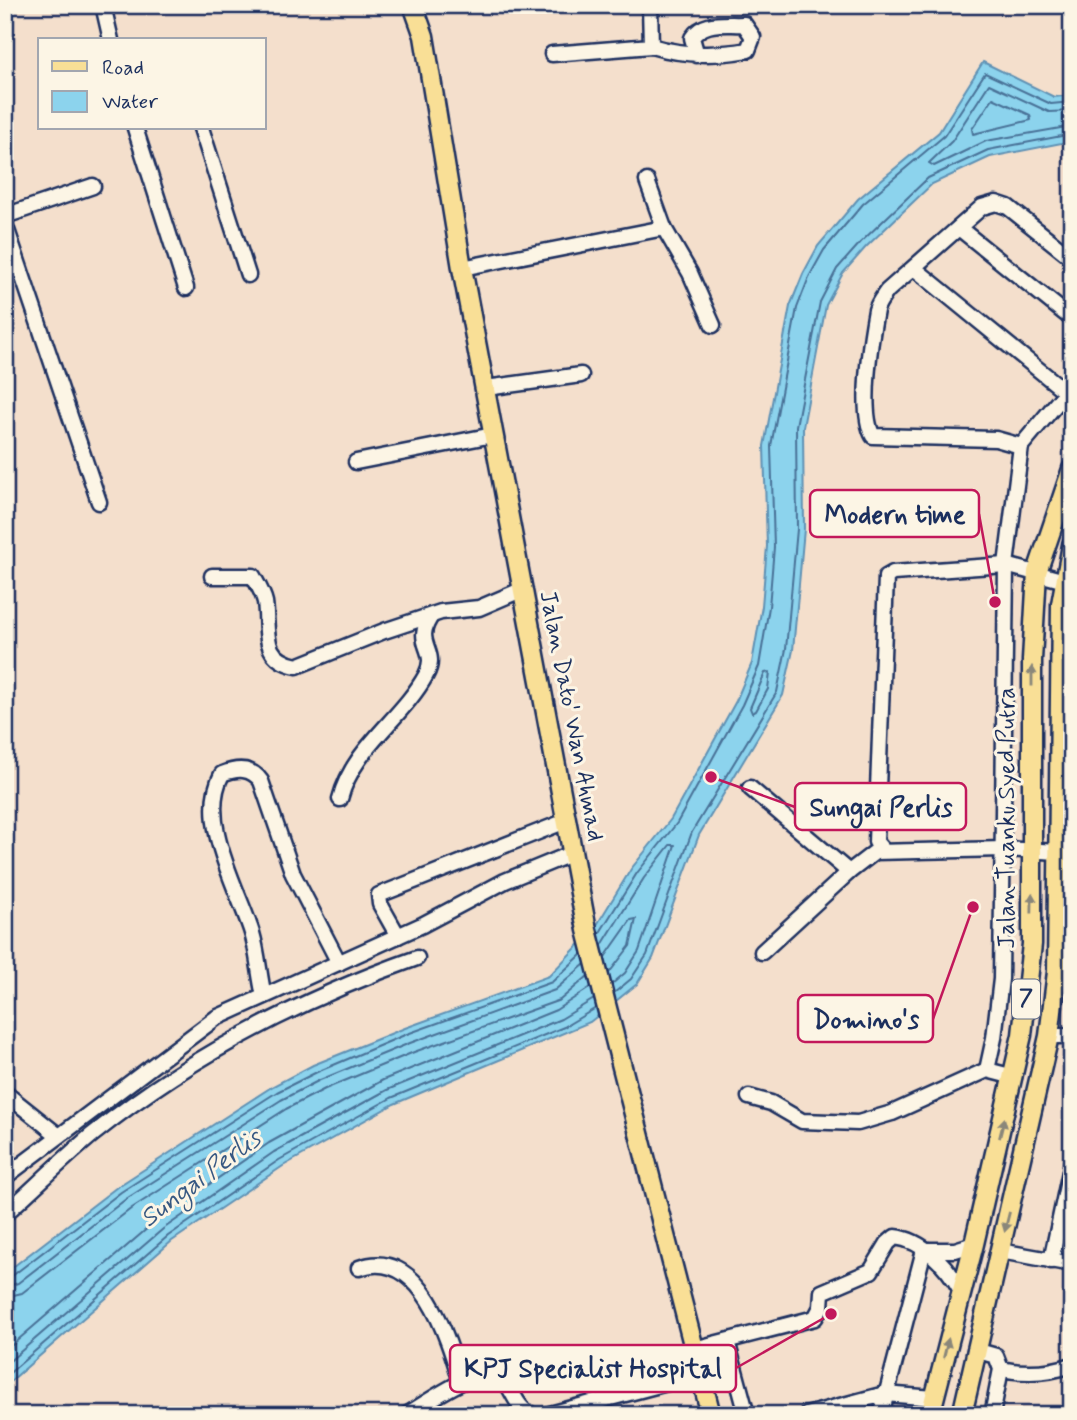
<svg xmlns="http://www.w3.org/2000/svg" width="1077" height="1420" viewBox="0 0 1077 1420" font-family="Mynerve,sans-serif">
<rect width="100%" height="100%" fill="#f4dfcc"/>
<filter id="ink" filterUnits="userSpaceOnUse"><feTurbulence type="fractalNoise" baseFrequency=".0143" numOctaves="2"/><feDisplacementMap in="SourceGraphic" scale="14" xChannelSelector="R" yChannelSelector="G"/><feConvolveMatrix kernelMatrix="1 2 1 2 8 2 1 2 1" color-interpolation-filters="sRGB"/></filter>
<g filter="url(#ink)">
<path fill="#8cd3ed" stroke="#5f91b4" stroke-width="2" d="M 983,62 L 1054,97 L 1072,95 L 1072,141 L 990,157 L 932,184 L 866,247 L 843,273 L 826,305 L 803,427 L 804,529 L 793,650 L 783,695 L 699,835 L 653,958 L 637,984 L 590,1022 L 394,1104 L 283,1166 L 172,1241 L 5,1386 L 5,1273 L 117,1187 L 273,1086 L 313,1065 L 405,1028 L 549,976 L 595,928 L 631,869 L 671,819 L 736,701 L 752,663 L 762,606 L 767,546 L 764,446 L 790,306 L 803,274 L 818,246 L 858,199 L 939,132 Z"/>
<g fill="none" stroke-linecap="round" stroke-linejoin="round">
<g stroke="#487197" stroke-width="2">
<path d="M 993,98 L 1030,115 L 1031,120 L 973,134 L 972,129 Z"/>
<path d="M 1072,111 L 1049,112 L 989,84 L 952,141 L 929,163 L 934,166 L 986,141 L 1072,126"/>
<path d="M 770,672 L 768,689 L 756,711 L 752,713 L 750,708 L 765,673 Z"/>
<path d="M 599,934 L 637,873 L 677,823 L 742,705 L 759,666 L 769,607 L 774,547 L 771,446 L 797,308 L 809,277 L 824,250 L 863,204 L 944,136 L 985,73 L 1051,104 L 1072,102"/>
<path d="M 602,945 L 644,878 L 670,845 L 675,845 L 639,951 L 625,973 L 612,984"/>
<path d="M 605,957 L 631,920 L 636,919 L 630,946 L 609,973"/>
<path d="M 614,993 L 631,979 L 647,955 L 692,832 L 777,692 L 786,649 L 797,529 L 796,426 L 820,302 L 837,269 L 861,242 L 928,178 L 988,150 L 1072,134"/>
<path d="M 5,1278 L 12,1276 L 121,1192 L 277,1092 L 317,1072 L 407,1034 L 552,982 L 582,954"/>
<path d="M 5,1287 L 18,1283 L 126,1199 L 281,1100 L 320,1080 L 410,1043 L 555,990 L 585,964"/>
<path d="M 5,1297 L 22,1293 L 132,1208 L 286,1109 L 325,1089 L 414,1052 L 560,1000 L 588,976"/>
<path d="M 5,1351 L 156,1221 L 269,1143 L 383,1080 L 556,1010 L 591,987"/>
<path d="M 5,1365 L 163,1229 L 274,1152 L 387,1090 L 561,1019 L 594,999"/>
<path d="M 5,1377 L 168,1236 L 279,1160 L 391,1098 L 564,1027 L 596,1008"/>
</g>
<defs>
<g id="minor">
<path d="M 103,5 L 111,40"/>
<path d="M 651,46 C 684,56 715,56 748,50 L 753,37 L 744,24 C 725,25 703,20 692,38 L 697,55"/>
<path d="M 552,54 L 651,46 L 650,5"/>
<path d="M 135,128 L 186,288"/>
<path d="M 201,128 L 248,275"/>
<path d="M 647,181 L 664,228"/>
<path d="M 5,216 L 93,186"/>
<path d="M 5,224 L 99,502"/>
<path d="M 959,228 L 1072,319"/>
<path d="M 462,268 L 664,228 L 690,273 L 713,325"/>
<path d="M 914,268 L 1066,392"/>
<path d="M 486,388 L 581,375"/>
<path d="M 1021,446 L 996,439 L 873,436 C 859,412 871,338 876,310 C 878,303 883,297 887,291 L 982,207 L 996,203 L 1008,207 L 1072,258"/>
<path d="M 356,462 L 493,435"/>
<path d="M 212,576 L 253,576 C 258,585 263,593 265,602 C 269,631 260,659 297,666 L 384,631 L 441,612 L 479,608 L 521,590"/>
<path d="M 750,788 L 849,872"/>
<path d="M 340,799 C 353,748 402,719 426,675 C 440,649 411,644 432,615"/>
<path d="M 882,849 L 876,842 L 886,577 L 893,573 L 1006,565 L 1065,581"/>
<path d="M 398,936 L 380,904 L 379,895 L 566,821"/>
<path d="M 762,952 L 849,872 L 875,852 L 1004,849 L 1059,852"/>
<path d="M 264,996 C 259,975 258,953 252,933 C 238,888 197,821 222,774 C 237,768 251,767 261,781 L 293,874 L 339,963"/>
<path d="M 1049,1036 L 1072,1036"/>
<path d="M 987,1070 L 994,1038 L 1001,979 L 1006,565 L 1021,446 L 1072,385"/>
<path d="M 5,1093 L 59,1136"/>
<path d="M 749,1097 L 771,1103 L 802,1121 L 858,1123 L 892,1113 L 987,1070 L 1014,1077"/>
<path d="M 5,1177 L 216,1018 L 422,925 L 505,881 L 573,853"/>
<path d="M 5,1214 C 34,1188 62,1160 92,1135 C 188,1058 301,999 417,958"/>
<path d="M 924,1250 L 955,1250 L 974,1244"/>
<path d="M 1000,1251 L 1072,1264"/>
<path d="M 1051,1261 L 1072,1162"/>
<path d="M 359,1268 C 421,1246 448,1338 461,1382"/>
<path d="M 727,1341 L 747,1415"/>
<path d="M 694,1349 L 815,1318 L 821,1307 L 822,1292 L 871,1271 L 888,1243 L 895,1237 C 923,1240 948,1267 960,1289"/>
<path d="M 975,1350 L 996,1356 L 1001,1369 L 992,1415"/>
<path d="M 1001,1369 C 1025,1374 1049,1373 1072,1365"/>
<path d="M 406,1415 C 426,1404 489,1355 506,1382 C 514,1394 518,1410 533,1415"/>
<path d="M 546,1415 L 701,1374"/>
<path d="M 806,1415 L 885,1394 L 934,1398"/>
<path d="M 881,1415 L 924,1250"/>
</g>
<g id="major">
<path d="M 413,5 L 424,36 L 462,268 L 587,930 L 711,1415"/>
<path d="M 930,1415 L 974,1244 L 1022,1035 L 1032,944 L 1032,660 L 1037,572 L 1072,469"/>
<path d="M 962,1415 L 1049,1036 L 1057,972 L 1061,604 L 1072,545"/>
</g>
</defs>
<use href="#minor" stroke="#1b2f5e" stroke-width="19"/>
<use href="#major" stroke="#1b2f5e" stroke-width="23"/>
<use href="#minor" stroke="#fcf5e5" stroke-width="14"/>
<use href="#major" stroke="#f9df96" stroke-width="18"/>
</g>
<defs><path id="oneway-solid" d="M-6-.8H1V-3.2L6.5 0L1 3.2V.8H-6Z" transform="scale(1.75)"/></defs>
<g fill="#8a877a">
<use href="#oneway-solid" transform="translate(1032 676) rotate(-90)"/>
<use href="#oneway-solid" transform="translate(1032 903) rotate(-89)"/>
<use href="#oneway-solid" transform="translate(1002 1128) rotate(-76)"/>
<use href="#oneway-solid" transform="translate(1007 1222) rotate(104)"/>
<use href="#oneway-solid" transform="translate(946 1348) rotate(-76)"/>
</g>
</g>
<g text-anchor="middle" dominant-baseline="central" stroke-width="6" stroke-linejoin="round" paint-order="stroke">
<rect fill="#fcf5e5" stroke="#5e6a86" stroke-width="2" x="1012" y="979.5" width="28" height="39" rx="5"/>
<g font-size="23" font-weight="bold" fill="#1b2f5e">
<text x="1026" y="999">7</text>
</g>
<g font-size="24" fill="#1b2f5e" stroke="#fcf5e5">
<text transform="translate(571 716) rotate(79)">Jalan Dato' Wan Ahmad</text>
<text transform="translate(1007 818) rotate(-90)">Jalan Tuanku Syed Putra</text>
</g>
<g font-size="26" font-style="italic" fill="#375882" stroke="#fcf5e5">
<text transform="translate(201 1179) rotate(-37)">Sungai Perlis</text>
</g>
</g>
<path fill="none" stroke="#c2185b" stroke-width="2.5" d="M995 602L979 514M711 777L795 807M973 907L933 1019M831 1314L736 1368"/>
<g fill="#c2185b" stroke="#fcf5e5" stroke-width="2.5">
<circle cx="995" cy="602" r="7"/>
<circle cx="711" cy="777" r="7"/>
<circle cx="973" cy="907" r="7"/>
<circle cx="831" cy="1314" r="7"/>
</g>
<g fill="#fcf5e5" stroke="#c2185b" stroke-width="2.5">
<rect x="810" y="490" width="169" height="47" rx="7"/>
<rect x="795" y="783" width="171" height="47" rx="7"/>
<rect x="798" y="995" width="135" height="47" rx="7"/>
<rect x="450" y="1345" width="286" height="47" rx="7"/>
</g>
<g font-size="26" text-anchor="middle" font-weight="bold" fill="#1b2f5e">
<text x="895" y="523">Modern time</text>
<text x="881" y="816">Sungai Perlis</text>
<text x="866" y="1028">Domino's</text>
<text x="593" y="1377">KPJ Specialist Hospital</text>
</g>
<rect width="1077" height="1420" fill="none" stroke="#fcf5e5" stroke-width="28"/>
<rect x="14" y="14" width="1049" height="1392" fill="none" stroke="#1b2f5e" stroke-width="2.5" filter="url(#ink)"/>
<rect x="38" y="38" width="228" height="91" fill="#fcf5e5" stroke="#a2a6af" stroke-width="2"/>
<rect x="52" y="61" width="35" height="10" fill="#f9df96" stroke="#a2a6af" stroke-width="2"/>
<text x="102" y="74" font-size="21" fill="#1b2f5e">Road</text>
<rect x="52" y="91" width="35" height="21" fill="#8cd3ed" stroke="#a2a6af" stroke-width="2"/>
<text x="102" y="108" font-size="21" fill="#1b2f5e">Water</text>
</svg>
